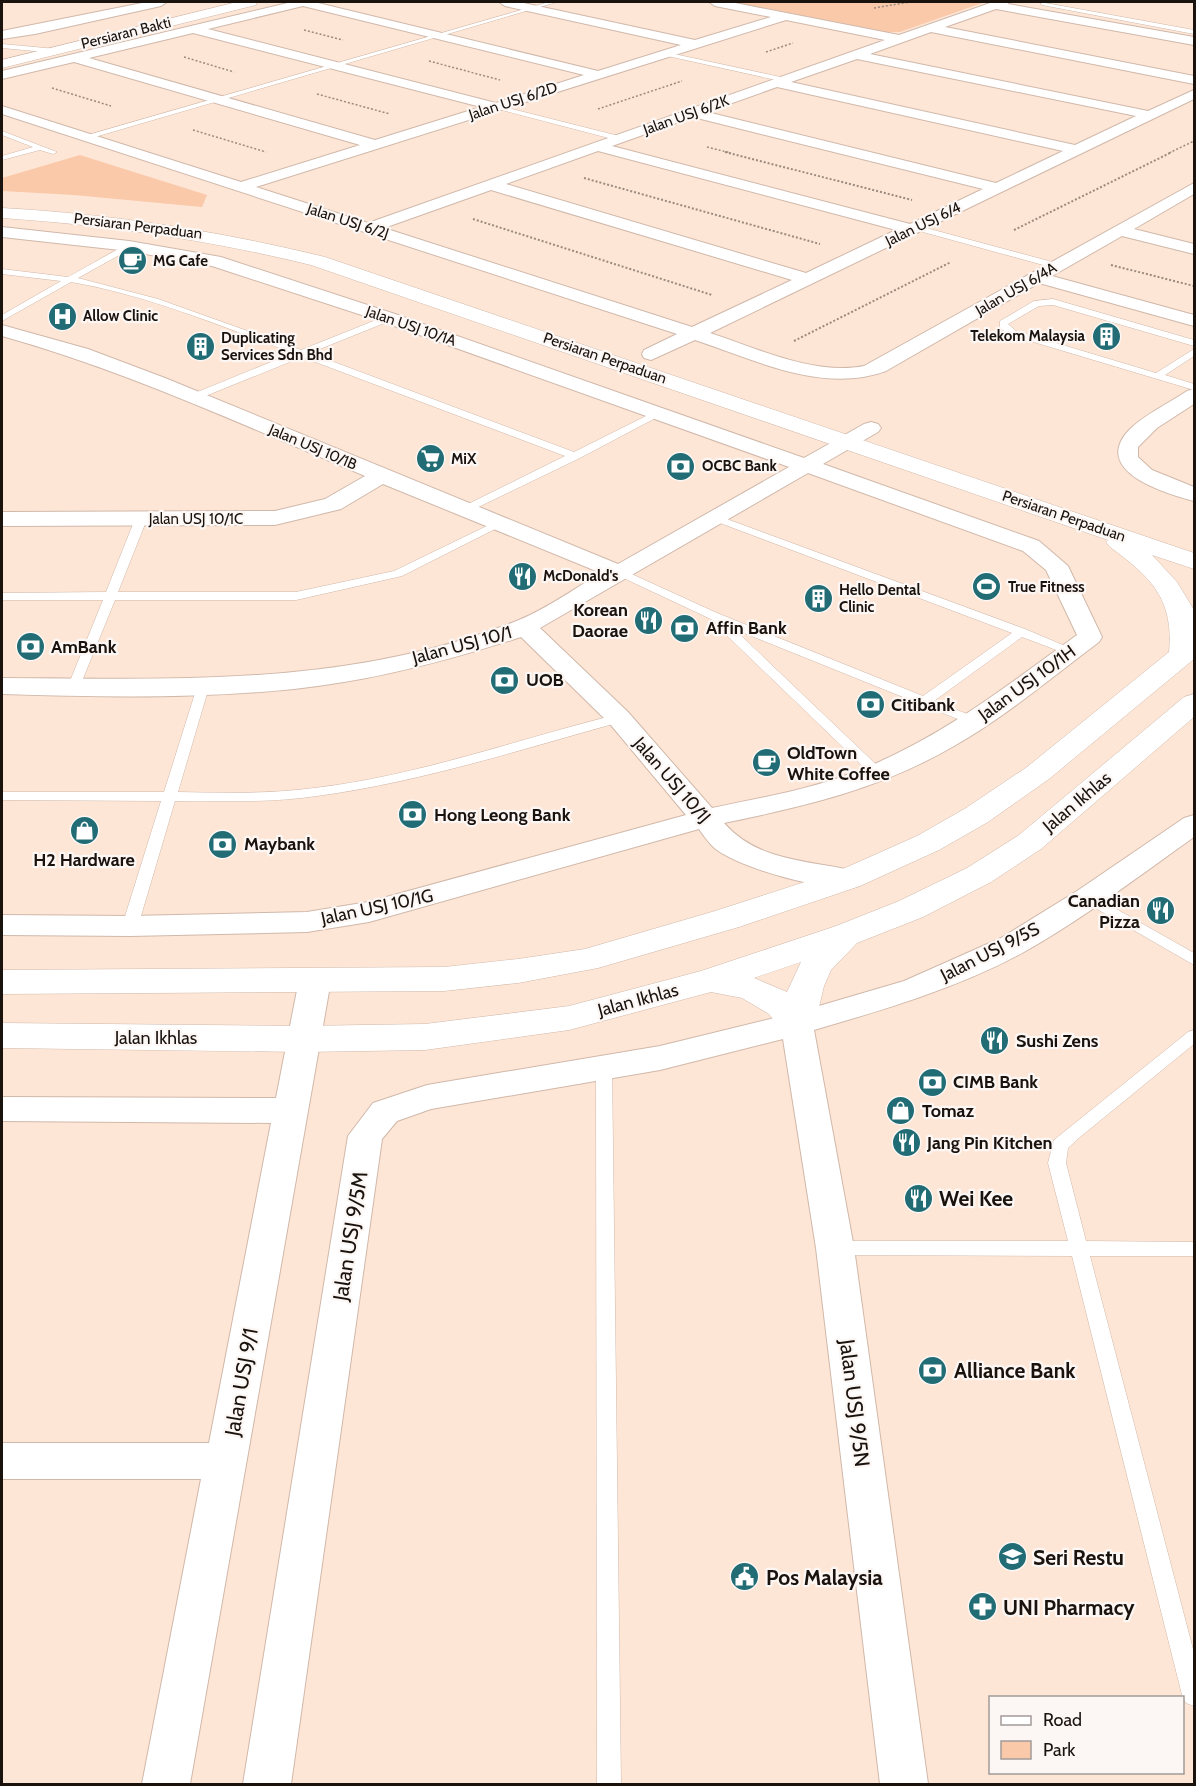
<svg xmlns="http://www.w3.org/2000/svg" width="1196" height="1786" viewBox="0 0 1196 1786" font-family="Cabin,sans-serif">
<rect width="100%" height="100%" fill="#fee6d6"/>
<g fill="#fac9aa">
<path d="M 734,2 L 985,2 L 900,32 L 885,32 Z"/>
<path d="M 80,155 L 207,195 L 202,207 L 74,195 L 2,191 L 2,178 Z"/>
</g>
<g fill="none" stroke-linecap="round" stroke-linejoin="round">
<defs>
<g id="lane">
<path d="M 549,2 L 557,2 L 88,139 L 81,137 Z"/>
<path d="M 1040,2 L 1194,30 L 1194,34 L 1042,5 Z"/>
<path d="M 2,44 L 56,49 L 59,51 L 56,53 L 2,48 Z"/>
<path d="M 665,52 L 785,78 L 788,80 L 785,82 L 663,55 Z"/>
<path d="M 496,105 L 623,137 L 624,139 L 620,141 L 494,108 Z"/>
<path d="M 2,131 L 57,152 L 53,154 L 40,150 L 2,160 L 2,156 L 33,147 L 2,135 Z"/>
<path d="M 915,225 L 1060,264 L 1061,266 L 1054,268 L 912,229 L 911,227 Z"/>
<path d="M 129,243 L 132,244 L 132,248 L 78,278 L 158,299 L 301,350 L 386,316 L 392,316 L 392,320 L 310,353 L 574,452 L 656,411 L 665,413 L 580,458 L 468,512 L 460,512 L 460,508 L 565,456 L 302,357 L 198,399 L 190,399 L 190,395 L 293,353 C 221,326 147,295 71,282 L 2,321 L 2,315 L 61,281 L 2,274 L 2,269 L 68,277 Z"/>
<path d="M 1053,299 L 1194,340 L 1194,346 L 1053,305 L 1039,306 L 1008,324 L 1016,331 L 1156,373 L 1194,349 L 1194,356 L 1165,375 L 1194,384 L 1194,390 L 1010,335 L 1000,328 L 1000,321 L 1034,301 Z"/>
<path d="M 716,515 L 1025,629 L 1077,651 L 1071,655 L 1067,654 L 1022,637 L 934,701 L 980,719 L 982,722 L 980,725 L 975,726 L 734,629 L 885,773 L 883,776 L 873,776 L 716,625 L 715,621 L 617,575 L 617,571 L 625,571 L 717,613 L 923,696 L 1012,633 L 712,520 L 710,518 Z"/>
<path d="M 141,516 L 147,519 L 118,592 L 296,592 L 394,571 L 495,522 L 499,521 L 505,524 L 402,576 L 296,600 L 115,600 L 80,686 L 79,689 L 69,689 L 68,686 L 103,600 L 2,600 L 2,593 L 106,592 L 135,519 Z"/>
<path d="M 203,683 L 209,687 L 178,792 C 223,793 269,794 314,788 C 418,776 518,739 619,714 L 626,718 L 624,721 C 522,749 421,782 317,796 C 270,803 223,801 175,801 L 138,926 L 130,931 L 125,929 L 122,926 L 161,801 L 2,800 L 2,792 L 164,792 L 197,687 Z"/>
<path d="M 1088,893 L 1194,953 L 1194,965 L 1083,901 L 1080,898 Z"/>
<path d="M 1194,1030 L 1194,1044 L 1080,1137 L 1068,1148 L 1066,1163 L 1086,1241 L 1194,1242 L 1194,1256 L 1090,1256 L 1194,1653 L 1194,1706 L 1186,1703 L 1182,1695 L 1072,1256 L 835,1255 L 828,1253 L 826,1248 L 828,1243 L 835,1241 L 1068,1241 L 1048,1163 L 1054,1140 L 1188,1032 Z"/>
<path d="M 604,1061 L 610,1063 L 612,1067 L 621,1784 L 597,1784 L 596,1067 L 598,1063 Z"/>
</g>
<g id="street">
<path d="M 147,2 L 167,2 L 161,6 L 35,34 L 2,39 L 2,31 Z"/>
<path d="M 292,2 L 314,2 L 598,71 L 681,45 L 505,6 L 499,2 L 519,2 L 695,40 L 771,17 L 715,6 L 709,2 L 730,2 L 899,35 L 993,2 L 1009,2 L 1008,4 L 1194,37 L 1194,45 L 996,9 L 945,27 L 1194,76 L 1194,84 L 931,32 L 870,54 L 1148,111 L 1194,90 L 1194,99 L 710,333 C 756,348 815,376 864,366 L 1194,183 L 1194,194 L 1134,229 L 1194,244 L 1194,254 L 1122,236 L 1052,276 L 1194,315 L 1194,326 L 1039,283 L 886,371 C 823,394 755,360 695,340 L 651,360 L 644,358 L 642,354 L 644,350 L 677,334 L 2,114 L 2,106 L 241,182 L 360,145 L 74,62 L 2,79 L 2,71 ZM 303,6 L 584,75 L 496,103 L 208,29 ZM 786,20 L 885,40 L 368,223 L 256,187 ZM 193,33 L 481,107 L 375,140 L 89,58 ZM 857,59 L 1136,116 L 1075,145 L 791,82 ZM 777,87 L 1063,151 L 996,183 L 707,112 ZM 693,117 L 983,189 L 910,224 L 612,146 ZM 598,151 L 896,230 L 806,273 L 506,184 ZM 491,190 L 792,280 L 692,327 L 384,228 Z"/>
<path d="M 2,227 L 129,241 L 221,257 L 395,314 L 804,458 L 864,424 L 871,422 L 878,424 L 881,428 L 878,432 L 823,464 L 1039,541 L 1068,566 L 1102,637 L 1099,642 C 1051,678 1005,717 954,746 C 880,789 806,806 724,823 C 759,863 811,860 859,872 L 863,879 L 859,886 C 828,893 743,869 717,850 C 710,845 704,836 699,829 L 369,922 L 307,932 L 130,936 L 2,935 L 2,915 L 130,916 L 307,912 L 368,902 L 686,815 L 610,724 L 521,637 C 447,661 371,681 294,689 C 197,699 99,697 2,694 L 2,678 C 176,679 348,687 514,622 C 543,611 574,589 601,573 L 383,484 L 341,509 L 275,525 L 2,526 L 2,512 L 275,511 L 325,499 L 365,476 C 245,426 127,371 2,336 L 2,325 L 88,349 L 165,378 L 618,564 L 789,467 L 383,322 L 212,266 L 129,251 L 2,237 ZM 808,473 L 1023,551 L 1046,570 L 1077,635 C 1008,685 949,732 870,766 C 819,788 765,797 712,808 L 628,712 L 540,628 Z"/>
<path d="M 1194,389 L 1194,404 L 1157,428 L 1138,447 L 1138,457 L 1152,470 L 1194,487 L 1194,501 C 1164,493 1091,471 1129,430 C 1145,414 1168,404 1187,391 Z"/>
<path d="M 1194,815 L 1194,837 C 1139,876 1084,918 1024,952 C 958,988 886,1009 814,1030 L 854,1248 L 928,1784 L 880,1784 L 816,1248 L 783,1039 L 660,1070 L 431,1109 L 397,1121 L 382,1139 L 291,1784 L 243,1784 L 348,1136 L 373,1103 L 427,1085 L 660,1046 L 795,1013 L 904,981 L 1001,938 L 1077,891 L 1184,818 Z"/>
<path d="M 315,969 L 326,973 L 331,980 L 190,1784 L 142,1784 L 201,1479 L 2,1479 L 2,1443 L 209,1443 L 271,1123 L 2,1121 L 2,1097 L 276,1098 L 299,980 L 304,973 Z"/>
</g>
<g id="secondary">
<path d="M 237,2 L 257,2 L 256,5 L 2,68 L 2,60 Z"/>
<path d="M 2,208 C 111,214 218,231 325,257 L 1194,553 L 1194,569 L 1152,555 L 1177,582 L 1194,610 L 1194,659 L 1049,779 L 988,822 L 939,850 L 860,886 L 739,927 L 598,968 L 518,983 L 444,991 L 2,994 L 2,970 L 444,967 L 518,959 L 585,949 L 715,911 L 836,872 L 917,836 L 966,808 L 1027,767 L 1169,652 C 1174,599 1151,577 1110,547 L 1106,542 L 1108,540 L 311,265 C 209,240 107,225 2,218 Z"/>
<path d="M 1194,694 L 1194,717 L 1041,849 L 991,882 L 923,917 L 857,943 L 831,970 L 824,986 L 815,1024 L 810,1033 L 797,1036 L 784,1033 L 769,1014 L 742,998 L 711,992 L 569,1030 L 425,1050 L 303,1052 L 2,1048 L 2,1023 L 303,1026 L 425,1024 L 569,1006 L 701,971 L 836,926 L 899,901 L 967,868 L 1019,835 L 1184,697 ZM 801,962 L 787,992 L 754,978 Z"/>
</g>
</defs>
<use href="#lane" stroke="#d0b8aa" stroke-width="1"/>
<use href="#street" stroke="#d0b8aa" stroke-width="2"/>
<use href="#secondary" stroke="#d0b8aa" stroke-width="1"/>
<g stroke="#9b8a7e" stroke-width="1.5" stroke-dasharray="2 2" stroke-linecap="butt">
<path d="M 874,8 L 910,2"/>
<path d="M 304,30 L 343,40"/>
<path d="M 766,52 L 793,43"/>
<path d="M 184,57 L 234,72"/>
<path d="M 429,61 L 500,80"/>
<path d="M 52,88 L 111,106"/>
<path d="M 317,94 L 390,114"/>
<path d="M 598,109 L 682,81"/>
<path d="M 193,130 L 266,152"/>
<path d="M 707,147 L 731,153"/>
<path d="M 1169,153 L 1194,141"/>
</g>
<g stroke="#9b8a7e" stroke-width="2" stroke-dasharray="2 2" stroke-linecap="butt">
<path d="M 725,152 L 912,200"/>
<path d="M 584,178 L 820,244"/>
<path d="M 473,219 L 712,295"/>
<path d="M 1014,230 L 1172,152"/>
<path d="M 1111,265 L 1194,286"/>
<path d="M 794,341 L 951,262"/>
</g>
<use href="#lane" fill="#fff" fill-rule="evenodd"/>
<use href="#street" fill="#fff" fill-rule="evenodd"/>
<use href="#secondary" fill="#fff" fill-rule="evenodd"/>
</g>
<defs>
<symbol id="cafe-disc" viewBox="-11 -11 22 22"><circle r="9.5" fill="#226c75" stroke="#fcf7f4"/><path d="M-5.5-4.5H6V0H3Q3 3.5 0 3.5H-2.5Q-5.5 3.5-5.5 0ZM3-3.2v2h1.7v-2ZM-6 4.5H4V6H-6Z" fill="#fff"/></symbol>
<symbol id="hospital-disc" viewBox="-11 -11 22 22"><circle r="9.5" fill="#226c75" stroke="#fcf7f4"/><path d="M-5-5h3v3.5h4V-5h3V5h-3V1.5h-4V5h-3Z" fill="#fff"/></symbol>
<symbol id="building-disc" viewBox="-11 -11 22 22"><circle r="9.5" fill="#226c75" stroke="#fcf7f4"/><path d="M-4-6H4V6H1V3H-1V6H-4ZM-2.5-4.3h1.7v1.8h-1.7ZM.8-4.3h1.7v1.8H.8ZM-2.5-1h1.7V.8h-1.7ZM.8-1h1.7V.8H.8Z" fill="#fff"/></symbol>
<symbol id="supermarket-disc" viewBox="-11 -11 22 22"><circle r="9.5" fill="#226c75" stroke="#fcf7f4"/><path d="M-6-5.5h2.5l.6 2H6L4.5 2H-2.5L-4.4-4H-6ZM-1.5 3.2a1.3 1.3 0 1 0 .1 0ZM3 3.2a1.3 1.3 0 1 0 .1 0Z" fill="#fff"/></symbol>
<symbol id="bank-disc" viewBox="-11 -11 22 22"><circle r="9.5" fill="#226c75" stroke="#fcf7f4"/><path d="M-6-4H6V4H-6ZM0-2.3a2.3 2.3 0 1 0 0 4.6a2.3 2.3 0 1 0 0-4.6Z" fill="#fff"/></symbol>
<symbol id="restaurant-disc" viewBox="-11 -11 22 22"><circle r="9.5" fill="#226c75" stroke="#fcf7f4"/><path d="M-5-6h1v4h1v-4h1v4h1v-4h1v5L-1.5 .5V6h-2V.5L-5-1ZM5-6V6H3V1.5H1.5Q1.5-4 5-6Z" fill="#fff"/></symbol>
<symbol id="stadium-disc" viewBox="-11 -11 22 22"><circle r="9.5" fill="#226c75" stroke="#fcf7f4"/><path d="M0-5a6.5 5 0 1 0 0 10a6.5 5 0 1 0 0-10ZM-3.5-1.8h7v3.6h-7Z" fill="#fff"/></symbol>
<symbol id="shop-disc" viewBox="-11 -11 22 22"><circle r="9.5" fill="#226c75" stroke="#fcf7f4"/><path d="M-5-2.5h2.3a2.7 3.5 0 0 1 5.4 0H5L5.5 6h-11ZM-1.5-2.5h3a1.5 2.3 0 0 0-3 0Z" fill="#fff"/></symbol>
<symbol id="school-disc" viewBox="-11 -11 22 22"><circle r="9.5" fill="#226c75" stroke="#fcf7f4"/><path d="M0-5L7-2L0 1L-7-2ZM-4 1L0 2.5L4 1V4Q0 6-4 4Z" fill="#fff"/></symbol>
<symbol id="civic-disc" viewBox="-11 -11 22 22"><circle r="9.5" fill="#226c75" stroke="#fcf7f4"/><path d="M-.6-6.5H3V-4.5H.6V-3L4-1V1h2V6H-6V1h2V-1L-.6-3ZM-1.2 2.5V6h2.4V2.5Z" fill="#fff"/></symbol>
<symbol id="pharmacy-disc" viewBox="-11 -11 22 22"><circle r="9.5" fill="#226c75" stroke="#fcf7f4"/><path d="M-2-6h4v4h4v4h-4v4h-4v-4h-4v-4h4Z" fill="#fff"/></symbol>
</defs>
<g fill-rule="evenodd">
<use href="#cafe-disc" x="116" y="244" width="33" height="33"/>
<use href="#hospital-disc" x="46" y="300" width="33" height="33"/>
<use href="#building-disc" x="1090" y="320" width="33" height="33"/>
<use href="#building-disc" x="184" y="330" width="33" height="33"/>
<use href="#supermarket-disc" x="414" y="442" width="33" height="33"/>
<use href="#bank-disc" x="664" y="450" width="33" height="33"/>
<use href="#restaurant-disc" x="506" y="560" width="33" height="33"/>
<use href="#stadium-disc" x="970" y="570" width="33" height="33"/>
<use href="#building-disc" x="802" y="582" width="33" height="33"/>
<use href="#restaurant-disc" x="632" y="604" width="33" height="33"/>
<use href="#bank-disc" x="668" y="612" width="33" height="33"/>
<use href="#bank-disc" x="14" y="630" width="33" height="33"/>
<use href="#bank-disc" x="488" y="664" width="33" height="33"/>
<use href="#bank-disc" x="854" y="688" width="33" height="33"/>
<use href="#cafe-disc" x="750" y="746" width="33" height="33"/>
<use href="#bank-disc" x="396" y="798" width="33" height="33"/>
<use href="#shop-disc" x="68" y="814" width="33" height="33"/>
<use href="#bank-disc" x="206" y="828" width="33" height="33"/>
<use href="#restaurant-disc" x="1144" y="894" width="33" height="33"/>
<use href="#restaurant-disc" x="978" y="1024" width="33" height="33"/>
<use href="#bank-disc" x="916" y="1066" width="33" height="33"/>
<use href="#shop-disc" x="884" y="1094" width="33" height="33"/>
<use href="#restaurant-disc" x="890" y="1126" width="33" height="33"/>
<use href="#restaurant-disc" x="902" y="1182" width="33" height="33"/>
<use href="#bank-disc" x="916" y="1354" width="33" height="33"/>
<use href="#school-disc" x="996" y="1540" width="33" height="33"/>
<use href="#civic-disc" x="728" y="1560" width="33" height="33"/>
<use href="#pharmacy-disc" x="966" y="1590" width="33" height="33"/>
</g>
<g text-anchor="middle" dominant-baseline="central" stroke-width="4.5" stroke-linejoin="round" paint-order="stroke">
<g font-size="15" fill="#1a120d" stroke="#fcf7f4">
<text transform="translate(126 33) rotate(-14)">Persiaran Bakti</text>
<text transform="translate(513 101) rotate(-18)">Jalan USJ 6/2D</text>
<text transform="translate(686 115) rotate(-20)">Jalan USJ 6/2K</text>
<text transform="translate(348 221) rotate(18)">Jalan USJ 6/2J</text>
<text transform="translate(923 224) rotate(-26)">Jalan USJ 6/4</text>
<text transform="translate(138 226) rotate(7)">Persiaran Perpaduan</text>
<text transform="translate(1016 289) rotate(-30)">Jalan USJ 6/4A</text>
<text transform="translate(411 326) rotate(19)">Jalan USJ 10/1A</text>
<text transform="translate(605 358) rotate(19)">Persiaran Perpaduan</text>
<text transform="translate(313 447) rotate(23)">Jalan USJ 10/1B</text>
<text transform="translate(1064 516) rotate(19)">Persiaran Perpaduan</text>
<text x="196" y="519">Jalan USJ 10/1C</text>
</g>
<g font-size="15" font-weight="bold" fill="#1a120d" stroke="#fcf7f4" text-anchor="start">
<text x="153" y="261">MG Cafe</text>
<text x="83" y="316">Allow Clinic</text>
<text x="1085" y="336" text-anchor="end">Telekom Malaysia</text>
<text x="221" y="338">Duplicating<tspan x="221" dy="17">Services Sdn Bhd</tspan></text>
<text x="451" y="459">MiX</text>
<text x="702" y="466">OCBC Bank</text>
<text x="543" y="576">McDonald's</text>
<text x="1008" y="587">True Fitness</text>
<text x="839" y="590">Hello Dental<tspan x="839" dy="17">Clinic</tspan></text>
</g>
<g font-size="18" font-weight="bold" fill="#1a120d" stroke="#fcf7f4" text-anchor="start">
<text x="628" y="610" text-anchor="end">Korean<tspan x="628" dy="21">Daorae</tspan></text>
<text x="706" y="628">Affin Bank</text>
<text x="51" y="647">AmBank</text>
<text x="526" y="680">UOB</text>
<text x="891" y="705">Citibank</text>
<text x="787" y="753">OldTown<tspan x="787" dy="21">White Coffee</tspan></text>
<text x="434" y="815">Hong Leong Bank</text>
<text x="244" y="844">Maybank</text>
<text x="84" y="860" text-anchor="middle">H2 Hardware</text>
<text x="1140" y="901" text-anchor="end">Canadian<tspan x="1140" dy="21">Pizza</tspan></text>
<text x="1016" y="1041">Sushi Zens</text>
<text x="953" y="1082">CIMB Bank</text>
<text x="922" y="1111">Tomaz</text>
<text x="927" y="1143">Jang Pin Kitchen</text>
</g>
<g font-size="18" fill="#1a120d" stroke="#fcf7f4">
<text transform="translate(462 645) rotate(-15)">Jalan USJ 10/1</text>
<text transform="translate(1027 683) rotate(-36)">Jalan USJ 10/1H</text>
<text transform="translate(672 780) rotate(49)">Jalan USJ 10/1J</text>
<text transform="translate(1077 802) rotate(-40)">Jalan Ikhlas</text>
<text transform="translate(377 907) rotate(-12)">Jalan USJ 10/1G</text>
<text transform="translate(990 952) rotate(-27)">Jalan USJ 9/5S</text>
<text transform="translate(638 1000) rotate(-15)">Jalan Ikhlas</text>
<text x="156" y="1038">Jalan Ikhlas</text>
</g>
<g font-size="21" font-weight="bold" fill="#1a120d" stroke="#fcf7f4" text-anchor="start">
<text x="939" y="1198">Wei Kee</text>
<text x="954" y="1370">Alliance Bank</text>
<text x="1033" y="1557">Seri Restu</text>
<text x="766" y="1577">Pos Malaysia</text>
<text x="1003" y="1607">UNI Pharmacy</text>
</g>
<g font-size="21" fill="#1a120d" stroke="#fcf7f4">
<text transform="translate(350 1236) rotate(-81)">Jalan USJ 9/5M</text>
<text transform="translate(241 1382) rotate(-80)">Jalan USJ 9/1</text>
<text transform="translate(855 1403) rotate(83)">Jalan USJ 9/5N</text>
</g>
</g>
<rect width="1196" height="1786" fill="none" stroke="#1a120d" stroke-width="6"/>
<rect x="989" y="1696" width="195" height="78" fill="#fcf7f4" stroke="#a29b98" stroke-width="1.5"/>
<rect x="1001" y="1716" width="30" height="9" fill="#ffffff" stroke="#a29b98" stroke-width="1.5"/>
<text x="1043" y="1726" font-size="18" fill="#1a120d">Road</text>
<rect x="1001" y="1741" width="30" height="18" fill="#fac9aa" stroke="#a29b98" stroke-width="1.5"/>
<text x="1043" y="1756" font-size="18" fill="#1a120d">Park</text>
</svg>
